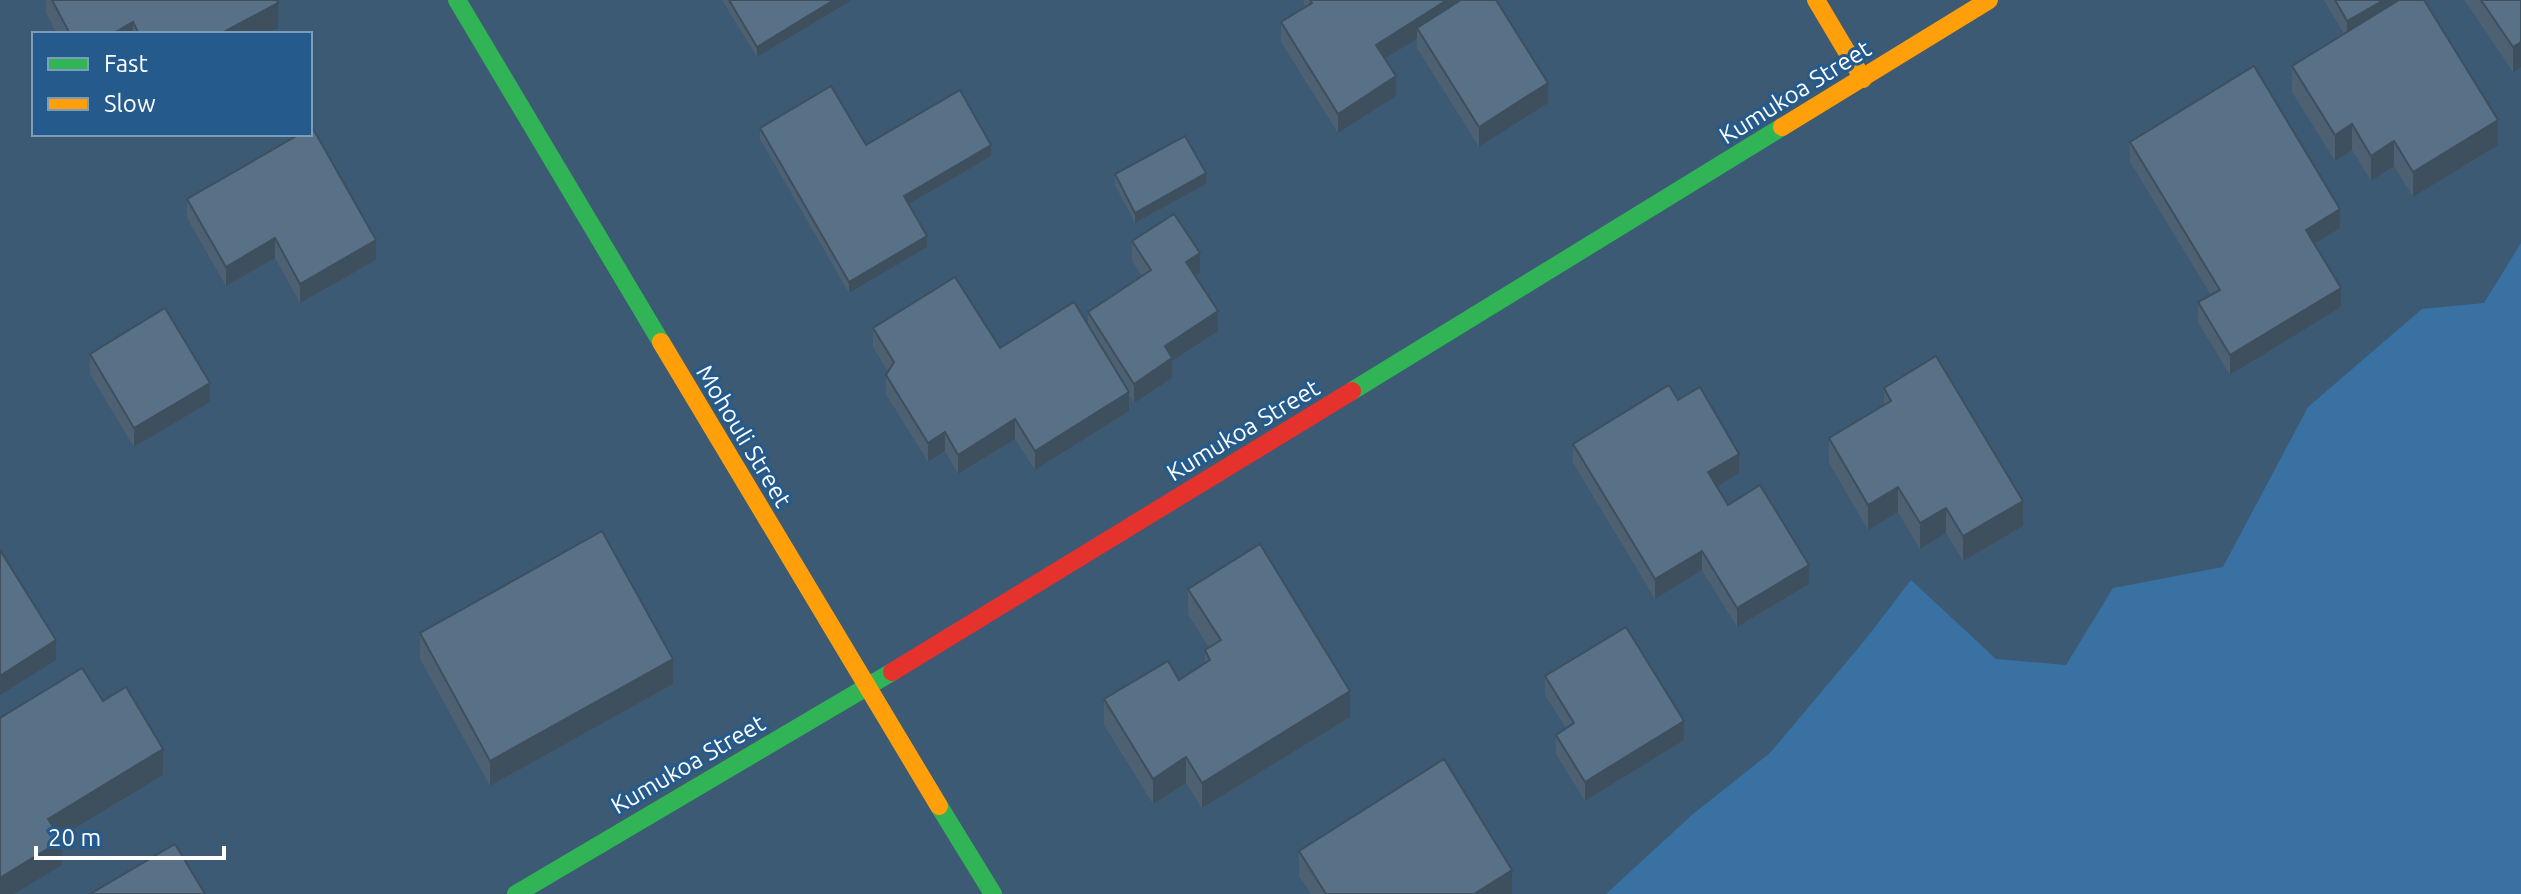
<svg xmlns="http://www.w3.org/2000/svg" width="2521" height="894" viewBox="0 0 2521 894" font-family="Ubuntu,sans-serif">
<rect width="100%" height="100%" fill="#3c5a74"/>
<path fill="#3971a2" d="M 2521,243 L 2521,894 L 1606,894 L 1693,814 L 1770,753 L 1865,640 L 1911,580 L 1996,659 L 2066,665 L 2113,588 L 2223,567 L 2308,407 L 2422,309 L 2484,303 Z"/>
<g fill="none" stroke-linecap="round" stroke-linejoin="round">
<g stroke="#30b455" stroke-width="18">
<path d="M 457,0 L 661,342"/>
<path d="M 1352,391 L 1782,127"/>
<path d="M 939,806 L 993,894"/>
<path d="M 516,894 L 892,672"/>
</g>
<g stroke="#ff9f0a" stroke-width="18">
<path d="M 1816,0 L 1863,79"/>
<path d="M 1782,127 L 1989,0"/>
<path d="M 661,342 L 939,806"/>
</g>
<path stroke="#e5322d" stroke-width="18" d="M 892,672 L 1352,391"/>
</g>
<g fill="#4d6173">
<path d="M 46,0 L 52,0 L 278,28 L 267,34 L 57,34 L 46,13 Z"/>
<path d="M 722,0 L 852,0 L 757,57 Z"/>
<path d="M 1304,0 L 1460,0 L 1548,103 L 1479,147 L 1417,48 L 1417,39 L 1385,59 L 1396,96 L 1338,133 L 1281,42 L 1281,22 L 1304,8 Z"/>
<path d="M 2324,0 L 2424,0 L 2498,145 L 2413,197 L 2394,166 L 2371,181 L 2352,150 L 2335,161 L 2292,92 L 2292,66 L 2344,34 Z"/>
<path d="M 2465,0 L 2521,0 L 2513,72 L 2465,1 Z"/>
<path d="M 760,128 L 866,145 L 991,156 L 909,204 L 927,247 L 849,293 L 760,139 Z"/>
<path d="M 2130,142 L 2340,228 L 2314,244 L 2341,307 L 2230,375 L 2198,322 L 2198,302 L 2211,295 L 2130,162 Z"/>
<path d="M 1115,174 L 1206,184 L 1135,223 L 1115,185 Z"/>
<path d="M 187,199 L 376,260 L 300,303 L 275,258 L 226,286 L 187,218 Z"/>
<path d="M 1132,241 L 1200,273 L 1195,276 L 1218,331 L 1172,361 L 1172,378 L 1134,403 L 1129,395 L 1129,411 L 1035,470 L 1015,439 L 958,474 L 945,451 L 928,462 L 886,394 L 886,375 L 888,372 L 873,347 L 873,328 L 1000,348 L 1088,324 L 1088,312 L 1142,276 L 1132,261 Z"/>
<path d="M 90,354 L 210,402 L 134,447 L 90,374 Z"/>
<path d="M 1884,388 L 2023,526 L 1963,561 L 1946,533 L 1920,549 L 1898,512 L 1868,530 L 1829,463 L 1829,438 L 1884,405 Z"/>
<path d="M 1678,400 L 1739,473 L 1717,486 L 1728,505 L 1809,584 L 1737,627 L 1702,570 L 1655,599 L 1573,463 L 1573,444 Z"/>
<path d="M 1188,589 L 1350,717 L 1202,808 L 1186,783 L 1153,804 L 1104,725 L 1104,699 L 1179,680 L 1205,663 L 1205,650 L 1209,648 L 1188,614 Z"/>
<path d="M 420,633 L 673,684 L 490,786 L 420,659 Z"/>
<path d="M 1545,676 L 1684,740 L 1585,801 L 1556,754 L 1556,735 L 1566,728 L 1545,695 Z"/>
<path d="M 1299,851 L 1512,894 L 1311,894 L 1299,876 Z"/>
</g>
<g fill="#3e4f5e">
<path d="M 834,0 L 852,0 L 757,57 L 757,47 Z"/>
<path d="M 1447,0 L 1460,0 L 1417,28 L 1417,39 L 1376,64 L 1376,45 Z"/>
<path d="M 2384,0 L 2418,0 L 2347,41 L 2347,21 Z"/>
<path d="M 278,3 L 278,28 L 267,34 L 220,34 Z"/>
<path d="M 133,22 L 133,34 L 112,34 Z"/>
<path d="M 2521,42 L 2521,67 L 2513,72 L 2513,47 Z"/>
<path d="M 1396,76 L 1396,96 L 1338,133 L 1338,114 Z"/>
<path d="M 1548,83 L 1548,103 L 1479,147 L 1479,127 Z"/>
<path d="M 2498,120 L 2498,145 L 2413,197 L 2413,172 Z"/>
<path d="M 2352,124 L 2352,150 L 2335,161 L 2335,135 Z"/>
<path d="M 2394,141 L 2394,166 L 2371,181 L 2371,156 Z"/>
<path d="M 991,145 L 991,156 L 904,207 L 904,196 Z"/>
<path d="M 1206,173 L 1206,184 L 1135,223 L 1135,213 Z"/>
<path d="M 2340,209 L 2340,228 L 2306,249 L 2306,230 Z"/>
<path d="M 927,236 L 927,247 L 849,293 L 849,282 Z"/>
<path d="M 275,238 L 275,258 L 226,286 L 226,267 Z"/>
<path d="M 376,240 L 376,260 L 300,303 L 300,284 Z"/>
<path d="M 1200,253 L 1200,273 L 1186,281 L 1186,262 Z"/>
<path d="M 2341,288 L 2341,307 L 2230,375 L 2230,355 Z"/>
<path d="M 1218,311 L 1218,331 L 1172,361 L 1172,378 L 1134,403 L 1134,384 L 1165,346 Z"/>
<path d="M 210,383 L 210,402 L 134,447 L 134,428 Z"/>
<path d="M 1129,392 L 1129,411 L 1035,470 L 1035,451 Z"/>
<path d="M 1015,419 L 1015,439 L 958,474 L 958,455 Z"/>
<path d="M 945,432 L 945,451 L 928,462 L 928,443 Z"/>
<path d="M 1739,454 L 1739,473 L 1708,492 L 1708,472 Z"/>
<path d="M 1898,487 L 1898,512 L 1868,530 L 1868,505 Z"/>
<path d="M 2023,501 L 2023,526 L 1963,561 L 1963,536 Z"/>
<path d="M 1946,508 L 1946,533 L 1920,549 L 1920,523 Z"/>
<path d="M 1702,551 L 1702,570 L 1655,599 L 1655,579 Z"/>
<path d="M 1809,565 L 1809,584 L 1737,627 L 1737,608 Z"/>
<path d="M 56,640 L 56,660 L 0,695 L 0,676 Z"/>
<path d="M 673,659 L 673,684 L 490,786 L 490,761 Z"/>
<path d="M 1350,691 L 1350,717 L 1202,808 L 1202,783 Z"/>
<path d="M 1684,721 L 1684,740 L 1585,801 L 1585,782 Z"/>
<path d="M 163,749 L 163,775 L 48,844 L 48,819 Z"/>
<path d="M 1186,757 L 1186,783 L 1153,804 L 1153,779 Z"/>
<path d="M 62,840 L 62,865 L 14,894 L 0,894 L 0,878 Z"/>
<path d="M 1512,870 L 1512,894 L 1474,894 Z"/>
</g>
<g fill="#597186" stroke="#3e4f5e" stroke-width="2">
<path d="M 52,0 L 277,0 L 278,3 L 220,34 L 139,34 L 133,22 L 112,34 L 70,34 Z"/>
<path d="M 729,0 L 834,0 L 757,47 Z"/>
<path d="M 1310,0 L 1447,0 L 1376,45 L 1396,76 L 1338,114 L 1281,22 L 1312,3 Z"/>
<path d="M 1461,0 L 1496,0 L 1548,83 L 1479,127 L 1417,28 Z"/>
<path d="M 2335,0 L 2384,0 L 2347,21 Z"/>
<path d="M 2399,0 L 2424,0 L 2498,120 L 2413,172 L 2394,141 L 2371,156 L 2352,124 L 2335,135 L 2292,66 Z"/>
<path d="M 2481,0 L 2521,0 L 2521,42 L 2513,47 Z"/>
<path d="M 2254,66 L 2340,209 L 2306,230 L 2341,288 L 2230,355 L 2198,302 L 2220,290 L 2130,142 Z"/>
<path d="M 831,86 L 866,145 L 960,90 L 991,145 L 904,196 L 927,236 L 849,282 L 760,128 Z"/>
<path d="M 312,127 L 376,240 L 300,284 L 275,238 L 226,267 L 187,199 L 300,134 L 310,134 L 310,128 Z"/>
<path d="M 1185,136 L 1206,173 L 1135,213 L 1115,174 Z"/>
<path d="M 1174,214 L 1200,253 L 1186,262 L 1218,311 L 1165,346 L 1172,358 L 1134,384 L 1088,312 L 1151,270 L 1132,241 Z"/>
<path d="M 955,277 L 1000,348 L 1074,302 L 1129,392 L 1035,451 L 1015,419 L 958,455 L 945,432 L 928,443 L 886,375 L 894,362 L 873,328 Z"/>
<path d="M 165,308 L 210,383 L 134,428 L 90,354 Z"/>
<path d="M 1936,356 L 2023,501 L 1963,536 L 1946,508 L 1920,523 L 1898,487 L 1868,505 L 1829,438 L 1891,401 L 1884,388 Z"/>
<path d="M 1669,385 L 1678,400 L 1700,387 L 1739,454 L 1708,472 L 1728,505 L 1760,485 L 1809,565 L 1737,608 L 1702,551 L 1655,579 L 1573,444 Z"/>
<path d="M 602,531 L 673,659 L 490,761 L 420,633 Z"/>
<path d="M 1260,544 L 1350,691 L 1202,783 L 1186,757 L 1153,779 L 1104,699 L 1168,661 L 1179,680 L 1210,660 L 1205,650 L 1221,640 L 1188,589 Z"/>
<path d="M 0,550 L 56,640 L 0,676 Z"/>
<path d="M 1626,627 L 1684,721 L 1585,782 L 1556,735 L 1574,723 L 1545,676 Z"/>
<path d="M 82,668 L 103,701 L 126,687 L 163,749 L 48,819 L 62,840 L 0,878 L 0,718 Z"/>
<path d="M 1444,759 L 1512,870 L 1474,894 L 1326,894 L 1299,851 Z"/>
<path d="M 175,844 L 205,894 L 90,894 Z"/>
</g>
<g text-anchor="middle" dominant-baseline="central" stroke-width="6" stroke-linejoin="round" paint-order="stroke">
<g font-size="24" fill="#fff" stroke="#245b8c">
<text transform="translate(1795 92) rotate(-32)">Kumukoa Street</text>
<text transform="translate(1243 430) rotate(-31)">Kumukoa Street</text>
<text transform="translate(744 436) rotate(59)">Mohouli Street</text>
<text transform="translate(688 764) rotate(-30)">Kumukoa Street</text>
</g>
</g>
<rect x="32" y="32" width="280" height="104" fill="#245b8c" stroke="#7c9dba" stroke-width="2"/>
<rect x="48" y="58" width="40" height="12" fill="#30b455" stroke="#7c9dba" stroke-width="2"/>
<text x="104" y="72" font-size="24" fill="#ffffff">Fast</text>
<rect x="48" y="98" width="40" height="12" fill="#ff9f0a" stroke="#7c9dba" stroke-width="2"/>
<text x="104" y="112" font-size="24" fill="#ffffff">Slow</text>
<path d="M36 846v12h188v-12" fill="none" stroke="#ffffff" stroke-width="4"/>
<text x="48" y="846" font-size="24" fill="#ffffff" stroke="#245b8c" stroke-width="6" paint-order="stroke">20 m</text>
</svg>
